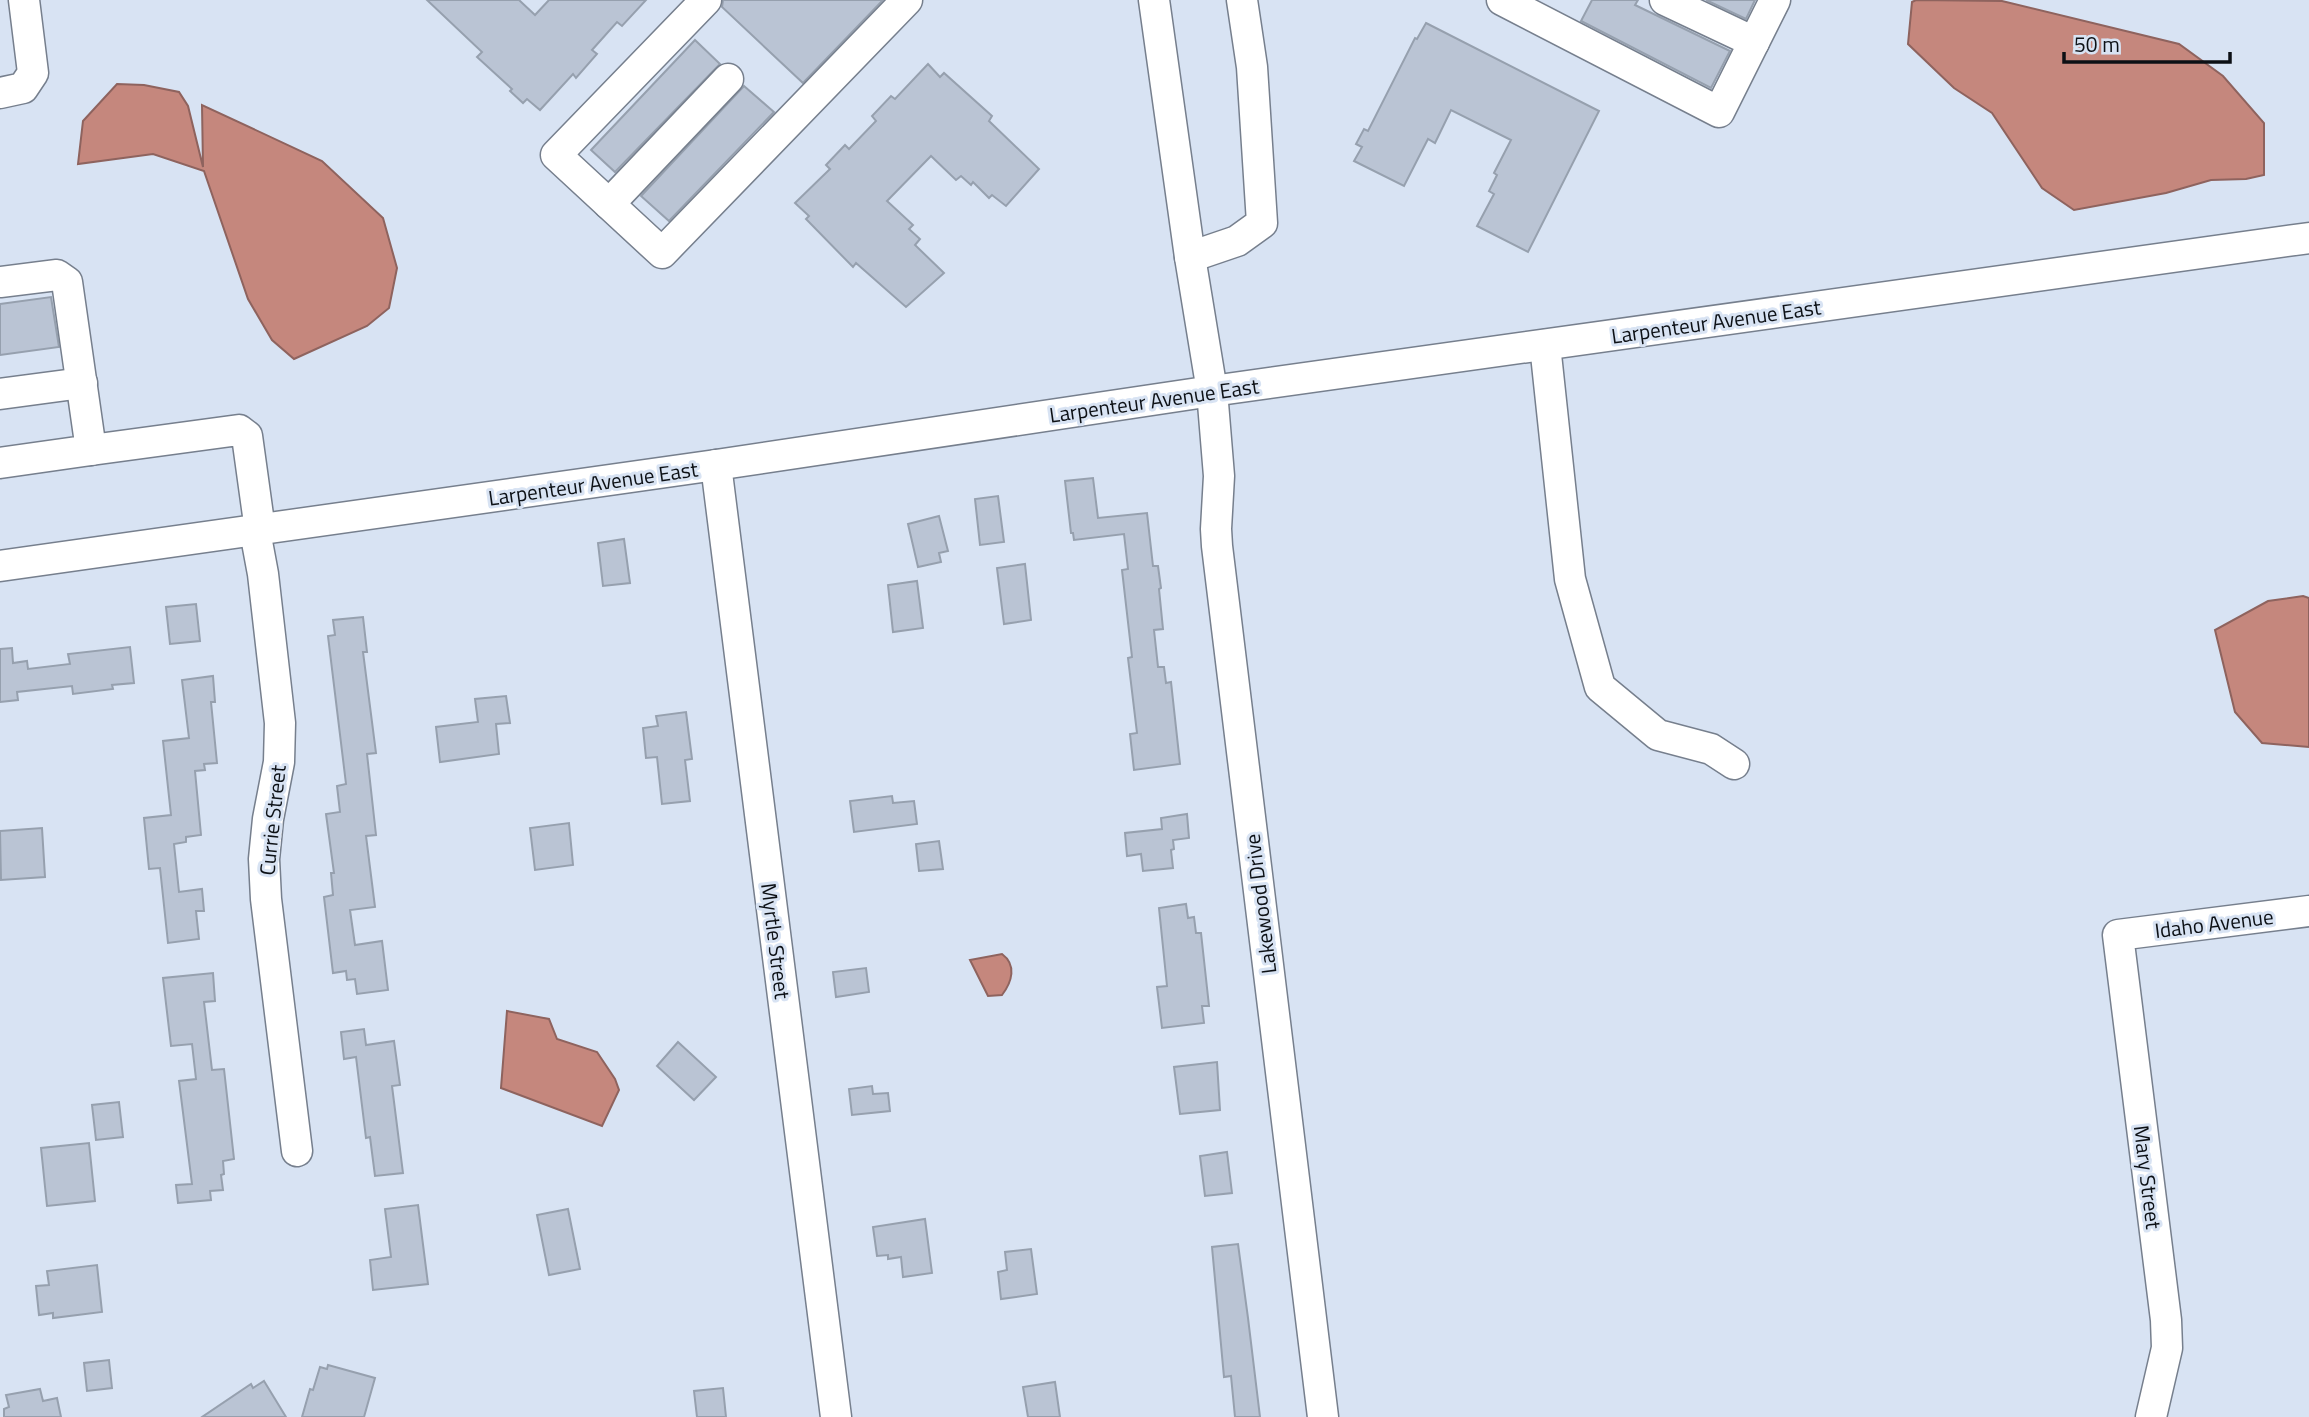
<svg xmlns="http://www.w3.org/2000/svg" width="2309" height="1417" viewBox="0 0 2309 1417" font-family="'Titillium Web',sans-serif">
<rect width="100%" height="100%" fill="#d8e3f3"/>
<g fill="#c5877d" stroke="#8e635e" stroke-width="2">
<path d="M 1916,0 L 2002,1 L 2179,44 L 2223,76 L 2264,123 L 2264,175 L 2246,179 L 2211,180 L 2166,193 L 2074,210 L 2042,188 L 1992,113 L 1954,88 L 1908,44 L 1912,2 Z"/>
<path d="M 117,84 L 144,85 L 179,92 L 188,106 L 203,167 L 202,105 L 322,161 L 383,218 L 397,268 L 389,308 L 367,326 L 294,359 L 272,340 L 248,299 L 204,171 L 153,154 L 78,164 L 83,121 Z"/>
<path d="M 2303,596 L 2309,598 L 2309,747 L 2262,743 L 2235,712 L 2215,630 L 2268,601 Z"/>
<path d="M 1002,954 C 1017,965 1012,982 1002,995 L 988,996 L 970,960 Z"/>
<path d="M 507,1011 L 549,1019 L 557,1039 L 597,1052 L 615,1079 L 619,1090 L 602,1126 L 501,1088 Z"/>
</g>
<g fill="#bac4d4" stroke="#96a0ae" stroke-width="2">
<path d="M 427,0 L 519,0 L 535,15 L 549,0 L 646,0 L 622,26 L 617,22 L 592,50 L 597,54 L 576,78 L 573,74 L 540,110 L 527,99 L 523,103 L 510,91 L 512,89 L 477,57 L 482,52 Z"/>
<path d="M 723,0 L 883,0 L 803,83 L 722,7 Z"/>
<path d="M 1592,0 L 1638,0 L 1635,5 L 1730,51 L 1711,88 L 1581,21 Z"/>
<path d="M 1706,0 L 1755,0 L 1746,19 Z"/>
<path d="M 1426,23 L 1599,111 L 1528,252 L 1477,226 L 1494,194 L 1489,191 L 1497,175 L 1494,173 L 1511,140 L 1451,110 L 1435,143 L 1428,139 L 1404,186 L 1354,161 L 1362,147 L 1356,144 L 1364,129 L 1368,131 L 1415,38 L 1417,39 Z"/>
<path d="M 695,40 L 720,64 L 615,172 L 591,150 Z"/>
<path d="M 928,64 L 940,77 L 944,73 L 992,116 L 989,121 L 1039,169 L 1006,206 L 992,195 L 989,198 L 973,182 L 971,185 L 961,176 L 956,180 L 931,156 L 887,201 L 913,225 L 909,229 L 920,239 L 915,245 L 944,273 L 906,307 L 856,263 L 853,267 L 806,219 L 809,216 L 795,203 L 830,169 L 826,165 L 845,145 L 849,149 L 876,121 L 872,116 L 891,96 L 895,99 Z"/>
<path d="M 744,86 L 774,112 L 669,221 L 641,196 Z"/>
<path d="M 51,297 L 59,347 L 0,355 L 0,304 Z"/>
<path d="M 1093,478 L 1098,518 L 1147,513 L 1153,566 L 1158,566 L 1161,588 L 1159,589 L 1163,629 L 1154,630 L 1158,667 L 1164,667 L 1166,683 L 1171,682 L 1180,764 L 1134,770 L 1130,734 L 1137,733 L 1128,658 L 1132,657 L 1122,570 L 1128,569 L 1124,534 L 1074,540 L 1073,533 L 1071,533 L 1065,481 Z"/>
<path d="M 998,496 L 1004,542 L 980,545 L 975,499 Z"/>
<path d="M 939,516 L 948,551 L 939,553 L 941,562 L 918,567 L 908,524 Z"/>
<path d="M 624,539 L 630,583 L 603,586 L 598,543 Z"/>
<path d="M 1025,564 L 1031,620 L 1004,624 L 997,568 Z"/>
<path d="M 917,581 L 923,628 L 893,632 L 888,585 Z"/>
<path d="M 196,604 L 200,641 L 170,644 L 166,607 Z"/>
<path d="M 363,617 L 367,652 L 363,652 L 376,753 L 367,754 L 376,835 L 366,836 L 375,907 L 350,910 L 355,945 L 382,941 L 388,990 L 357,994 L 355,979 L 347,980 L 346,971 L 333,973 L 324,897 L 333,895 L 331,873 L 334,873 L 326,814 L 340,812 L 337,786 L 346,784 L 328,636 L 335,635 L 333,620 Z"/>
<path d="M 130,647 L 134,683 L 112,685 L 113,689 L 73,694 L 72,686 L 17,692 L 18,700 L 0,702 L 0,649 L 12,648 L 13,663 L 27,661 L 28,669 L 70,664 L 68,654 Z"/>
<path d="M 213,676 L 215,702 L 211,702 L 217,763 L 204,764 L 205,770 L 195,771 L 201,835 L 186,837 L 186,842 L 174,844 L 179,892 L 202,889 L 204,911 L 196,911 L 199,939 L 168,943 L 160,868 L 149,869 L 144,818 L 171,815 L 163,741 L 189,738 L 182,680 Z"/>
<path d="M 506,696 L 510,723 L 496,724 L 499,754 L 440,762 L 436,727 L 478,722 L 475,699 Z"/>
<path d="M 686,712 L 692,759 L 685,760 L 690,801 L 662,804 L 657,757 L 646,758 L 643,728 L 658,726 L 656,716 Z"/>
<path d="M 892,796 L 893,803 L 914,801 L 917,824 L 854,832 L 850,801 Z"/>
<path d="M 1187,814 L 1189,838 L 1173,840 L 1174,849 L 1171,850 L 1173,868 L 1143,871 L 1141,854 L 1127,856 L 1125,833 L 1162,829 L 1161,818 Z"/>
<path d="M 569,823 L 573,865 L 535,870 L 530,828 Z"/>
<path d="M 42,828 L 45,877 L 1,880 L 0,831 Z"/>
<path d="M 939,841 L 943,869 L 919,871 L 916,844 Z"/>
<path d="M 1186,904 L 1188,918 L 1194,917 L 1196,933 L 1201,933 L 1209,1006 L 1202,1006 L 1204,1023 L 1162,1028 L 1157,987 L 1167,986 L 1159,908 Z"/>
<path d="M 866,968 L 869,992 L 836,997 L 833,972 Z"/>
<path d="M 213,973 L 215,1001 L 204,1002 L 212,1070 L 224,1069 L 234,1159 L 223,1161 L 224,1174 L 221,1175 L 223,1190 L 210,1191 L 211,1200 L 178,1203 L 176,1185 L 192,1184 L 179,1081 L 196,1079 L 192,1044 L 171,1046 L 163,978 Z"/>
<path d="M 364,1029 L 366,1045 L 394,1041 L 400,1085 L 392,1086 L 403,1173 L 375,1176 L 370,1137 L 366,1138 L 356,1057 L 344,1059 L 341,1032 Z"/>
<path d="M 678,1042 L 716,1077 L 694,1100 L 657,1066 Z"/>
<path d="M 1217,1062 L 1220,1110 L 1180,1114 L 1174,1067 Z"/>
<path d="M 872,1086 L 873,1094 L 888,1093 L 890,1111 L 852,1115 L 849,1089 Z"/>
<path d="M 119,1102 L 123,1137 L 96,1140 L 92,1105 Z"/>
<path d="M 89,1143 L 95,1201 L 47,1206 L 41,1148 Z"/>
<path d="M 1227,1152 L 1232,1193 L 1205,1196 L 1200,1156 Z"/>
<path d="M 418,1205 L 428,1284 L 373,1290 L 370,1260 L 391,1257 L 385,1209 Z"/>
<path d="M 568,1209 L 580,1269 L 549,1275 L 537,1215 Z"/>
<path d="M 925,1219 L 932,1273 L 903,1277 L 901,1257 L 888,1259 L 888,1255 L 877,1256 L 873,1227 Z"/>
<path d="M 1238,1244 L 1248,1318 L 1260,1417 L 1235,1417 L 1231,1376 L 1224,1377 L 1212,1247 Z"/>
<path d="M 1031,1249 L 1037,1294 L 1001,1299 L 998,1272 L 1007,1270 L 1005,1252 Z"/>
<path d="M 97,1265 L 102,1312 L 53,1318 L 53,1313 L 39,1315 L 36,1286 L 49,1285 L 47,1271 Z"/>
<path d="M 109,1360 L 112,1388 L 87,1391 L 84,1363 Z"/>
<path d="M 328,1365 L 375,1378 L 364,1417 L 302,1417 L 310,1389 L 313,1390 L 320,1367 L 327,1369 Z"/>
<path d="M 264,1381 L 286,1417 L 202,1417 L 251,1384 L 253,1388 Z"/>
<path d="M 1055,1382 L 1060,1417 L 1028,1417 L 1023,1387 Z"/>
<path d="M 723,1388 L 726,1417 L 697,1417 L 694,1391 Z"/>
<path d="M 40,1389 L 43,1401 L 57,1398 L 61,1417 L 4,1417 L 4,1409 L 9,1407 L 6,1395 Z"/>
</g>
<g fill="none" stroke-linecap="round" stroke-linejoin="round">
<defs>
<g id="minor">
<path d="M 706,0 L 556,155 L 662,253 L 907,0"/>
<path d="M 1154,0 L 1190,257 L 1212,391 L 1219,476 L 1216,529 L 1217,546 L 1323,1417"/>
<path d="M 1502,0 L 1719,112 L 1775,0"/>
<path d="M 1665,0 L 1754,42"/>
<path d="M 0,93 L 23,88 L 33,73 L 24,0"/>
<path d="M 609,204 L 728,79"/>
<path d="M 1190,257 L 1237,241 L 1262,223 L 1252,67 L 1242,0"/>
<path d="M 0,282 L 57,275 L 67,282 L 91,450 L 0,463"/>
<path d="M 1545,345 L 1570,579 L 1600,687 L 1658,735 L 1711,749 L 1734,764"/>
<path d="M 0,394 L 82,383"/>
<path d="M 91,450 L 239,430 L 247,436 L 260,530"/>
<path d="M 716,465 L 836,1417"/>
<path d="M 255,531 L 263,574 L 280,723 L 279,762 L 268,819 L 264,859 L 266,899 L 297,1151"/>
<path d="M 0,566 L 716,465 L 1212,391 L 2309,238"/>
<path d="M 2151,1417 L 2167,1348 L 2166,1320 L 2118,935 L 2309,911"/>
</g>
</defs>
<use href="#minor" stroke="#767f8d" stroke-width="33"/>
<use href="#minor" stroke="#fff" stroke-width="30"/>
</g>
<g text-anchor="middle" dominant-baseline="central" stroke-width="6" stroke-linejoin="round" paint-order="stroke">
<g font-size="21" fill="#0c1015" stroke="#d8e3f3">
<text transform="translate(1716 321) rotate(-8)">Larpenteur Avenue East</text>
<text transform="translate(1154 400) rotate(-8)">Larpenteur Avenue East</text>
<text transform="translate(593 483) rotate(-8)">Larpenteur Avenue East</text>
<text transform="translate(272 820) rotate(-84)">Currie Street</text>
<text transform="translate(1260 904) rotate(-97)">Lakewood Drive</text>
<text transform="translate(2214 923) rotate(-7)">Idaho Avenue</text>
<text transform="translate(776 941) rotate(83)">Myrtle Street</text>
<text transform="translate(2148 1177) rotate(83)">Mary Street</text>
</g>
</g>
<path d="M2064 52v10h166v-10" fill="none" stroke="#0c1015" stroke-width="3.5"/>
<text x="2074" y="52" font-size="21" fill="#0c1015" stroke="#d8e3f3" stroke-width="5" paint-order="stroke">50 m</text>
</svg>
